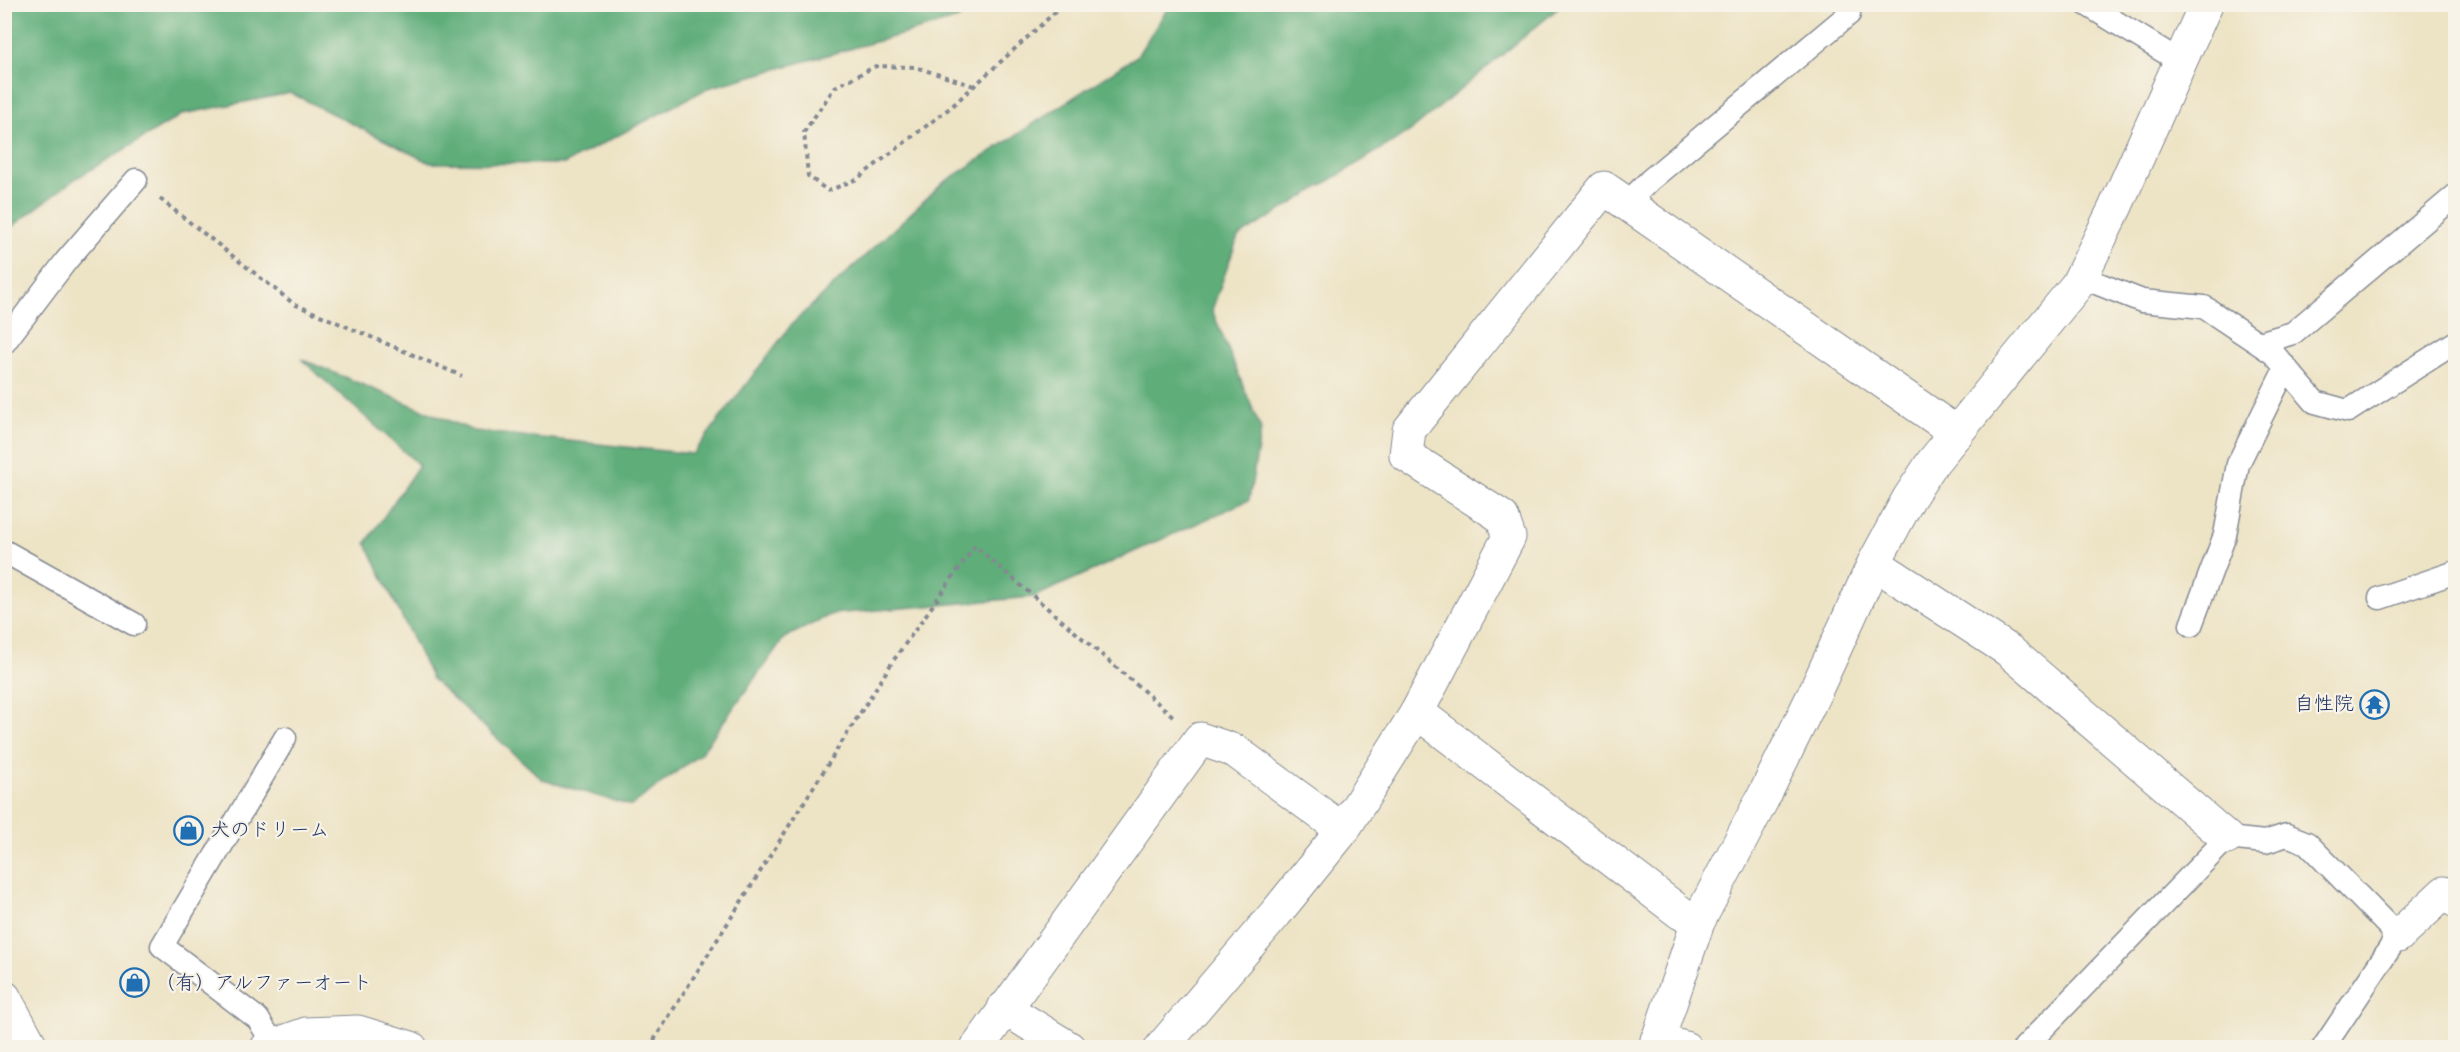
<svg xmlns="http://www.w3.org/2000/svg" width="2460" height="1052" viewBox="0 0 2460 1052" font-family="'Architects Daughter','Klee One',sans-serif">
<rect width="100%" height="100%" fill="#f7f3e8"/>
<filter id="ink" filterUnits="userSpaceOnUse"><feTurbulence type="fractalNoise" baseFrequency=".0167" numOctaves="2"/><feDisplacementMap in="SourceGraphic" scale="12" xChannelSelector="R" yChannelSelector="G"/><feConvolveMatrix kernelMatrix="1 2 1 2 8 2 1 2 1" color-interpolation-filters="sRGB"/></filter>
<filter id="wash" filterUnits="userSpaceOnUse"><feTurbulence type="fractalNoise" baseFrequency=".008" numOctaves="4" result="noise"/><feDisplacementMap in="SourceGraphic" scale="24" xChannelSelector="R" yChannelSelector="G"/><feGaussianBlur stdDeviation="1.35" result="paint"/><feColorMatrix in="noise" values="0 0 0 0 0 0 0 0 0 0 0 0 0 0 0 0 0 1.4 0 .05"/><feComposite in="paint" operator="in"/></filter>
<g filter="url(#wash)">
<rect width="100%" height="100%" fill="#ede3c5"/>
<g fill="#5fad79" stroke="#3d6e6c" stroke-width="1.5">
<path d="M 5,4 L 972,4 L 972,5 L 958,19 L 708,88 L 564,164 L 430,163 L 291,93 L 183,114 L 75,179 L 5,232 Z"/>
<path d="M 1170,5 L 1562,5 L 1412,130 L 1238,237 L 1212,310 L 1261,429 L 1249,500 L 1034,597 L 832,614 L 784,638 L 700,754 L 631,806 L 543,780 L 432,679 L 366,543 L 419,465 L 301,359 L 474,431 L 693,454 L 792,324 L 943,183 L 1137,56 Z"/>
</g>
</g>
<g filter="url(#ink)">
<g fill="none" stroke-linecap="round" stroke-linejoin="round">
<defs>
<g id="service">
<path d="M 2086,4 L 2181,62"/>
<path d="M 1626,204 L 1650,180 L 1849,14"/>
<path d="M 2081,277 L 2142,301 L 2204,307 L 2273,353 L 2315,402 L 2348,411 L 2456,342"/>
<path d="M 4,343 L 66,261 L 136,180"/>
<path d="M 2259,343 L 2293,333 L 2456,195"/>
<path d="M 4,551 L 134,624"/>
<path d="M 2380,598 L 2456,572"/>
<path d="M 2191,625 L 2225,535 L 2238,464 L 2286,367"/>
<path d="M 274,1045 L 258,1019 L 162,946 L 285,738"/>
<path d="M 2024,1048 L 2227,838 L 2265,842 L 2287,835 L 2307,843 L 2398,936 L 2323,1048"/>
</g>
<g id="minor">
<path d="M 1874,563 L 2008,650 L 2227,838"/>
<path d="M 1417,712 L 1681,913 L 1698,922"/>
<path d="M 2398,936 L 2444,893 L 2456,901"/>
<path d="M 1004,1008 L 1069,1048"/>
<path d="M 1657,1040 L 1685,1048"/>
<path d="M 267,1048 L 306,1034 L 358,1032 L 411,1048"/>
<path d="M 977,1048 L 1200,739 L 1235,751 L 1343,830 L 1417,712 L 1509,537 L 1502,517 L 1406,455 L 1409,430 L 1604,188 L 1957,433"/>
<path d="M 1161,1048 L 1276,913 L 1343,830"/>
<path d="M 1655,1048 L 1698,922 L 1765,794 L 1815,692 L 1874,563 L 1909,498 L 1932,463 L 2077,285 L 2115,208 L 2206,4"/>
</g>
<path id="tertiary" d="M 4,997 L 32,1048"/>
</defs>
<use href="#service" stroke="#848992" stroke-width="25"/>
<use href="#minor" stroke="#848992" stroke-width="35"/>
<use href="#tertiary" stroke="#848992" stroke-width="35"/>
<g stroke="#848992" stroke-width="4" stroke-dasharray="4.5 4.5" stroke-linecap="butt">
<path d="M 974,86 L 915,67 L 876,66 L 835,87 L 804,132 L 808,176 L 828,191 L 857,179 L 951,107 L 1064,4"/>
<path d="M 160,199 L 294,304 L 462,376"/>
<path d="M 649,1048 L 893,661 L 975,546 L 1174,717"/>
</g>
<use href="#service" stroke="#fff" stroke-width="22"/>
<use href="#minor" stroke="#fff" stroke-width="33"/>
<use href="#tertiary" stroke="#fff" stroke-width="33"/>
</g>
</g>
<defs>
<symbol id="temple-ring" viewBox="-11 -11 22 22"><circle r="9.5" fill="#f7f3e8" stroke="#1f6fb2" stroke-width="1.5"/><path d="M0-6L5-2H3V0L6.5 2.5H4V6H1.5V3h-3V6H-4V2.5H-6.5L-3 0V-2H-5Z" fill="#1f6fb2"/></symbol>
<symbol id="shop-ring" viewBox="-11 -11 22 22"><circle r="9.5" fill="#f7f3e8" stroke="#1f6fb2" stroke-width="1.5"/><path d="M-5-2.5h2.3a2.7 3.5 0 0 1 5.4 0H5L5.5 6h-11ZM-1.5-2.5h3a1.5 2.3 0 0 0-3 0Z" fill="#1f6fb2"/></symbol>
</defs>
<g fill-rule="evenodd">
<use href="#temple-ring" x="2358" y="688" width="33" height="33"/>
<use href="#shop-ring" x="172" y="814" width="33" height="33"/>
<use href="#shop-ring" x="118" y="966" width="33" height="33"/>
</g>
<g text-anchor="middle" dominant-baseline="central" stroke-width="4.5" stroke-linejoin="round" paint-order="stroke">
<g font-size="20" fill="#1b2f5e" stroke="#f7f3e8" text-anchor="start">
<text x="2354" y="704" text-anchor="end">自性院</text>
<text x="210" y="830">犬のドリーム</text>
<text x="155" y="983">（有）アルファーオート</text>
</g>
</g>
<rect width="2460" height="1052" fill="none" stroke="#f7f3e8" stroke-width="24"/>
</svg>
